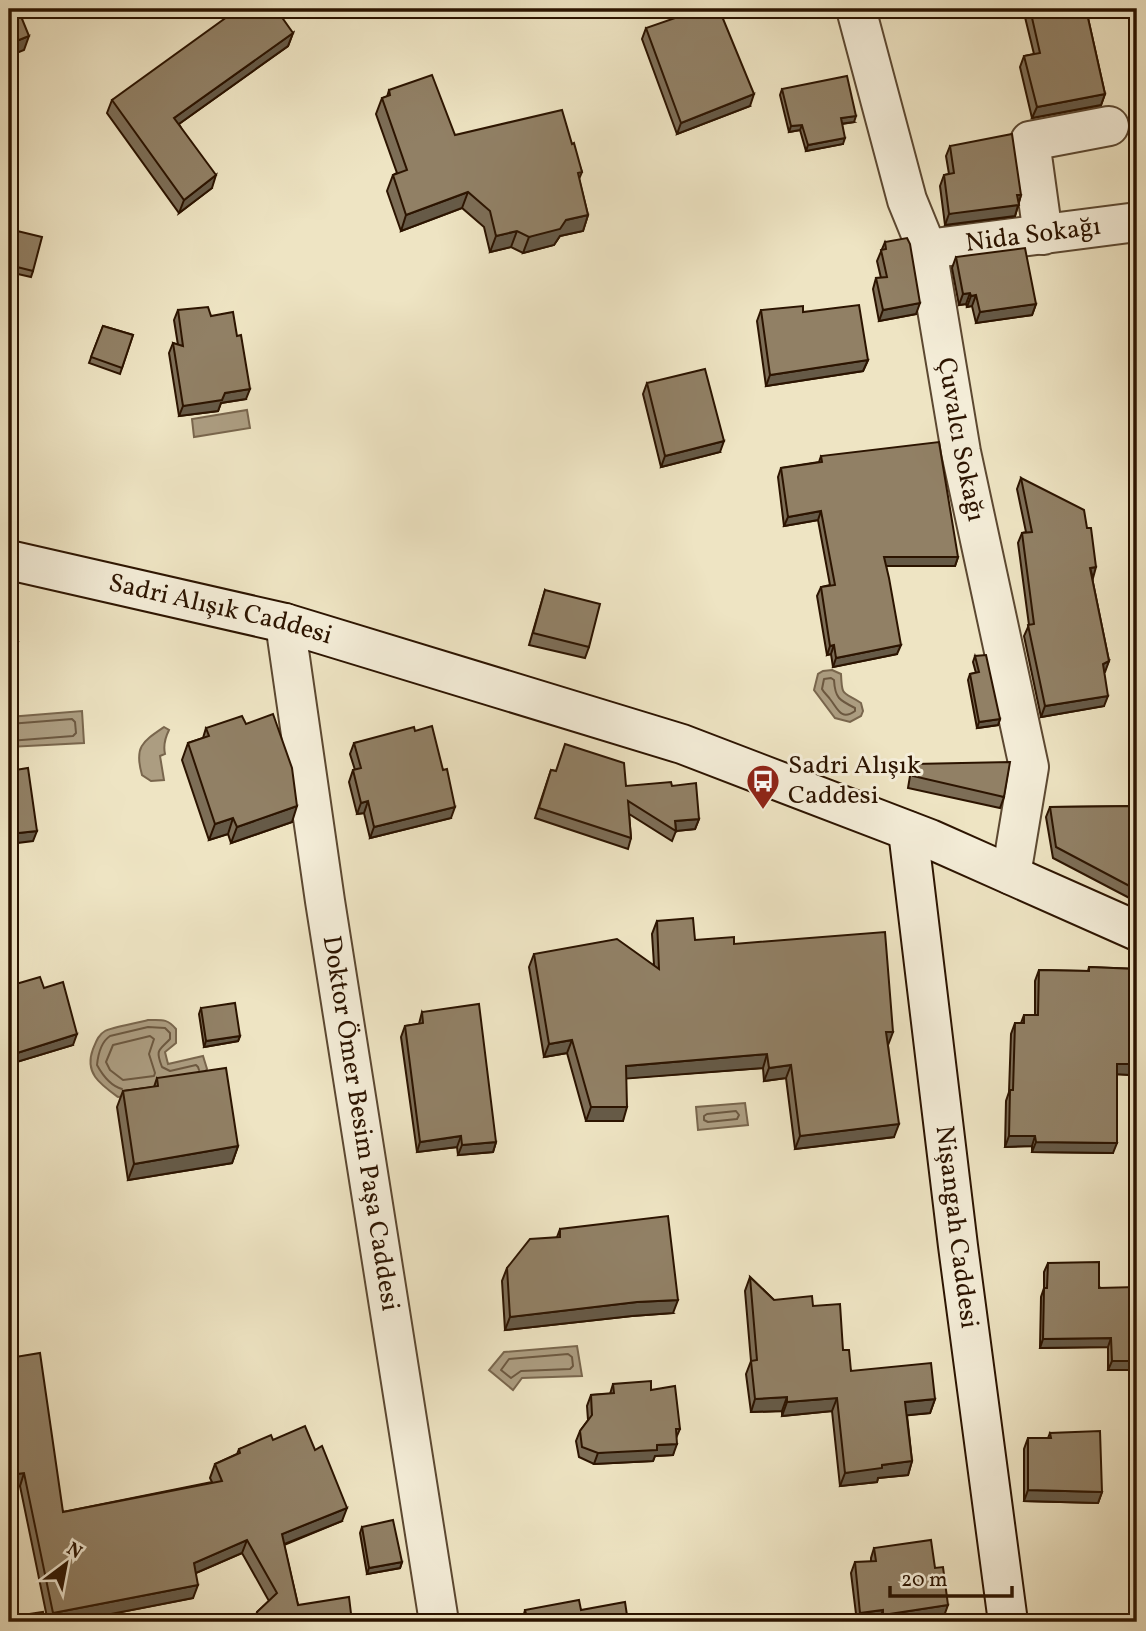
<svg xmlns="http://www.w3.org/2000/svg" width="1146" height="1631" viewBox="0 0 1146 1631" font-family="Vollkorn,serif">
<rect width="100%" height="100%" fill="#eee4c3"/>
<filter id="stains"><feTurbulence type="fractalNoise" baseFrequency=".00286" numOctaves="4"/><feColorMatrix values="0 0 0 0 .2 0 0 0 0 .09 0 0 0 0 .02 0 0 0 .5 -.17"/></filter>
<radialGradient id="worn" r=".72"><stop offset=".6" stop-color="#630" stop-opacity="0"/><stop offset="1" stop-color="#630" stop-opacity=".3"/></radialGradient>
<g fill="#ac9d81" stroke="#79664d" stroke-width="2">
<path d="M 247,410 L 250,428 L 194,437 L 192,419 Z"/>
<path d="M 832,670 L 841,674 C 842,698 843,691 861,703 L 863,711 L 861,716 L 850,722 L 835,718 L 814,690 L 818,674 L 823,671 Z"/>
<path d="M 82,711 L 84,743 L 9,747 L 9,717 Z"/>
<path d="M 164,727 L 169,730 C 165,738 163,745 165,754 L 160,756 L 164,780 L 151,781 L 142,775 C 134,747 142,742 164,727 Z"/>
<path d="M 148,1020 C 161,1020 167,1018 176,1029 L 176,1043 L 165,1052 L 168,1064 L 203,1056 L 207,1069 L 203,1076 L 208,1086 L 118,1097 C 100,1084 84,1073 93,1049 C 96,1042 98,1035 105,1031 C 112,1027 138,1023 148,1020 Z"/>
<path d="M 745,1103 L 748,1125 L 698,1130 L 696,1107 Z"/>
<path d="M 577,1346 L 582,1376 L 522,1378 L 513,1390 L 489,1370 L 504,1352 Z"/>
</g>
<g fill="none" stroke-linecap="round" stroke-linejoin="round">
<g stroke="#6c5840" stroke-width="2">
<path d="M 831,678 L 834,680 C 835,698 839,700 855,708 L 855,711 C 841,721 838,709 830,699 C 828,696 824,693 822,689 L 824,679 Z"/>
<path d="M 9,724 L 72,719 L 75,722 L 76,733 L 73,736 L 9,741"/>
<path d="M 150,1036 L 154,1039 L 149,1054 L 155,1073 L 154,1076 L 123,1080 L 110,1070 L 106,1062 L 113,1045 Z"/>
<path d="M 122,1089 C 111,1086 103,1076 97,1065 C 98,1055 101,1042 110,1036 L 148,1027 L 165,1028 L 170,1033 L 170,1039 C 159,1051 155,1049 162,1067 L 170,1071 L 196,1065 L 198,1067 L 199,1070"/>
<path d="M 736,1111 L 739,1115 L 737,1119 L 708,1122 L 704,1120 L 704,1116 L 707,1114 Z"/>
<path d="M 568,1354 L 572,1357 L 573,1366 L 570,1369 L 521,1371 L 511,1378 L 501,1370 L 509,1359 Z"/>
</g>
<defs>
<g id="street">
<path id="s1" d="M 856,9 L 907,200 L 927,249 L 961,452 L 1029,767 L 1011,875"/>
<path d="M 1043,235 L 1030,141 L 1109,126"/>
<path id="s2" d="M 927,249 L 1137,222"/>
<path id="s3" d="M 285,623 L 325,901 L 439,1622"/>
</g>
<g id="secondary">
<path id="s4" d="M 9,560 L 285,623 L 682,744 L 930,839 L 1137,931"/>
<path id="s5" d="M 908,831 L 958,1246 L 1008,1622"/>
</g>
</defs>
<use href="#street" stroke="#5c4831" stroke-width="42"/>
<use href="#secondary" stroke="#2c1400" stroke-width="42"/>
<use href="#street" stroke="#f4edd8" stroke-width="38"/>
<use href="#secondary" stroke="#f4edd8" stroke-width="38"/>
</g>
<g fill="#7d6e57" stroke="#2c1400" stroke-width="2">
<path d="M 1023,9 L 1086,9 L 1105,94 L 1101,105 L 1032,118 L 1020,67 L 1024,56 L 1034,54 Z"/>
<path d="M 646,28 L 750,106 L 677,134 L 642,39 Z"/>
<path d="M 293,33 L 288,46 L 179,124 L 212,188 L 179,213 L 107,113 L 112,100 Z"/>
<path d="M 782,89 L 854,122 L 842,124 L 843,144 L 806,151 L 800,130 L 789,132 L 780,95 Z"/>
<path d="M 389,90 L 455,135 L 572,144 L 582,172 L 579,179 L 588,215 L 583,231 L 560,236 L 554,245 L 523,253 L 511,247 L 490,252 L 484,227 L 462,208 L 401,231 L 387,191 L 393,175 L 397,173 L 376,114 L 382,98 L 387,97 Z"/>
<path d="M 950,146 L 1021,195 L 1015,216 L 945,225 L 940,186 L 944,175 L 949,174 L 946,156 Z"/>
<path d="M 9,229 L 33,271 L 31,277 L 9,272 Z"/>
<path d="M 885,242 L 916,314 L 879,321 L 873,289 L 876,278 L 881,278 L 877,261 Z"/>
<path d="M 956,257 L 1036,304 L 1032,315 L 976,323 L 972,306 L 967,307 L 966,304 L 959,305 L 952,268 Z"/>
<path d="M 178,310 L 211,316 L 246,399 L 221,403 L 218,411 L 179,416 L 169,353 L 173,343 L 178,345 L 174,320 Z"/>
<path d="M 761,310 L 803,312 L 868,360 L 863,371 L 766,386 L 757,321 Z"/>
<path d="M 103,326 L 133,335 L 120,374 L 89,363 Z"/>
<path d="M 647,383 L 720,452 L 661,467 L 643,394 Z"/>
<path d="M 821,456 L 958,557 L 955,566 L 886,566 L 897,654 L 833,667 L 831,654 L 827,655 L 817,596 L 821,587 L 830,585 L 818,520 L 784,526 L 778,477 L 781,468 L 819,462 Z"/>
<path d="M 1021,478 L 1092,578 L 1109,661 L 1104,672 L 1104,706 L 1041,717 L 1024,636 L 1029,625 L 1018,543 L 1022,533 L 1026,532 L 1017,489 Z"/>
<path d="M 545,590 L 589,647 L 585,658 L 529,645 Z"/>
<path d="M 975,656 L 1000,719 L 998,725 L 977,728 L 968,680 L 970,674 L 976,673 L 973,662 Z"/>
<path d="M 206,728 L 292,822 L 231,843 L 228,834 L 209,840 L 182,760 L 188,743 L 203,738 Z"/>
<path d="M 415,731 L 451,818 L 370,838 L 364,813 L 357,814 L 349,782 L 353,770 L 355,770 L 350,754 L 354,743 Z"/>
<path d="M 914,764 L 1004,797 L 1000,808 L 908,788 L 910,776 Z"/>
<path d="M 551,770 L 626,786 L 672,786 L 699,819 L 695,829 L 676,831 L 672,841 L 629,814 L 631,838 L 628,849 L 535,818 Z"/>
<path d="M 1137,806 L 1137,902 L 1053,858 L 1046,817 L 1050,807 Z"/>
<path d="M 657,921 L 695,940 L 734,944 L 888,1045 L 894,1137 L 795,1149 L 786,1078 L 764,1081 L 763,1068 L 626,1078 L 623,1121 L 586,1121 L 567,1053 L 544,1057 L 529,967 L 534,954 L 654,965 L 652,934 Z"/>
<path d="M 1089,967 L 1137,969 L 1137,1034 L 1135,1034 L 1134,1064 L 1130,1075 L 1117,1074 L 1113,1153 L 1032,1152 L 1032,1146 L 1005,1147 L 1006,1101 L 1009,1092 L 1011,1034 L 1015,1023 L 1021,1023 L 1024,1015 L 1035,1015 L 1035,981 L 1039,970 L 1088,971 Z"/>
<path d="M 9,986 L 44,988 L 73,1045 L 10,1064 L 9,1060 Z"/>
<path d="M 201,1008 L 240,1036 L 238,1041 L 204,1047 L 199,1014 Z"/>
<path d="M 422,1012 L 496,1142 L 493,1152 L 458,1155 L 457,1147 L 417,1152 L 401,1037 L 405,1026 L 419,1024 Z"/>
<path d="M 157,1078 L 238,1146 L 232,1163 L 128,1180 L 117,1107 L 123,1091 L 154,1087 Z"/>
<path d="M 560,1229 L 673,1313 L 632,1316 L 505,1330 L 502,1281 L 507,1268 L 557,1237 Z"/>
<path d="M 1048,1263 L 1137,1305 L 1137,1370 L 1108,1370 L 1108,1347 L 1040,1348 L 1041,1297 L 1044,1288 L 1044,1272 Z"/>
<path d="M 750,1277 L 774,1300 L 813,1306 L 843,1350 L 851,1371 L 935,1399 L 930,1413 L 907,1415 L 912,1461 L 908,1475 L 878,1478 L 877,1482 L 840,1486 L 832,1411 L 782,1416 L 782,1411 L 751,1412 L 746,1374 L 751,1361 L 745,1291 Z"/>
<path d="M 9,1358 L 63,1512 L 212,1482 L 210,1478 L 215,1464 L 237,1454 L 239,1449 L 273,1440 L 342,1521 L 284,1545 L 298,1605 L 352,1622 L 254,1622 L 257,1612 L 269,1601 L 242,1553 L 196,1573 L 193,1598 L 70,1622 L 48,1622 L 20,1486 Z"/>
<path d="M 613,1384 L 651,1390 L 680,1429 L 676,1438 L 673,1455 L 655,1456 L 653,1461 L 594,1464 L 579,1457 L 576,1441 L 580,1431 L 588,1420 L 587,1406 L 591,1395 L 610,1394 Z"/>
<path d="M 1050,1433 L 1102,1492 L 1098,1503 L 1024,1501 L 1024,1449 L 1028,1438 L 1048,1438 Z"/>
<path d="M 362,1527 L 402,1562 L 400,1568 L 367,1574 L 360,1533 Z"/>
<path d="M 874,1548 L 935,1568 L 944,1616 L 900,1622 L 879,1622 L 879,1620 L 857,1622 L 851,1573 L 855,1562 L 871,1562 L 871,1558 Z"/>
<path d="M 525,1610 L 581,1610 L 628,1622 L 522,1622 Z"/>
</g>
<g fill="#665a47" stroke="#2c1400" stroke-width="2">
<path d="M 293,33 L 288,46 L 169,131 L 174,118 Z"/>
<path d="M 29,36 L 24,50 L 9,56 L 9,44 Z"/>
<path d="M 754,94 L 750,106 L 677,134 L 681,123 Z"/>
<path d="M 1105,94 L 1101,105 L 1032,118 L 1037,107 Z"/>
<path d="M 856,116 L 854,122 L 839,124 L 841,118 Z"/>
<path d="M 802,125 L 800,130 L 789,132 L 791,126 Z"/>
<path d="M 845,138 L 843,144 L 806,151 L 808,145 Z"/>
<path d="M 216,175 L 212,188 L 179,213 L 184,200 Z"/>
<path d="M 468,192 L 462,208 L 401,231 L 406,215 Z"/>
<path d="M 1017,195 L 1021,195 L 1015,216 L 945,225 L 949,214 Z"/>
<path d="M 588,215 L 583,231 L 560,236 L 554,245 L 523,253 L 529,237 L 566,220 Z"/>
<path d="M 517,231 L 511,247 L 490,252 L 496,236 Z"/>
<path d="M 970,293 L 966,304 L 959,305 L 963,294 Z"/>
<path d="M 976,295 L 972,306 L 967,307 L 971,296 Z"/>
<path d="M 920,303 L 916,314 L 879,321 L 883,310 Z"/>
<path d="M 1036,304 L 1032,315 L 976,323 L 980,312 Z"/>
<path d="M 868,360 L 863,371 L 766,386 L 770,375 Z"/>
<path d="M 250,389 L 246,399 L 221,403 L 218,411 L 179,416 L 183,406 L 225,393 Z"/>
<path d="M 724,441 L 720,452 L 661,467 L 665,456 Z"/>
<path d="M 821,511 L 818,520 L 784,526 L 788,517 Z"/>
<path d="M 884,557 L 958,557 L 955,566 L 880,566 Z"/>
<path d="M 1096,567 L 1093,578 L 1090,568 Z"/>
<path d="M 9,642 L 18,642 L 13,655 L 9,655 Z"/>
<path d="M 834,645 L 831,654 L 827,655 L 830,646 Z"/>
<path d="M 901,645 L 897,654 L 833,667 L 836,658 Z"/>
<path d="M 1109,661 L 1105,672 L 1099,675 L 1103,664 Z"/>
<path d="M 1108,696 L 1104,706 L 1041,717 L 1045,706 Z"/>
<path d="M 1000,719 L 998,725 L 977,728 L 979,722 Z"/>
<path d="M 368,801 L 364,813 L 357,814 L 361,803 Z"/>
<path d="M 297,806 L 292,822 L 231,843 L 237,827 Z"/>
<path d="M 455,807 L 451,818 L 370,838 L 374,827 Z"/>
<path d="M 233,818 L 228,834 L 209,840 L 215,824 Z"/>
<path d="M 699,819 L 695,829 L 676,831 L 675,821 Z"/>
<path d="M 37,831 L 33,841 L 9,844 L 9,834 Z"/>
<path d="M 1135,1024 L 1137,1024 L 1137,1034 L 1131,1035 Z"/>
<path d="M 886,1032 L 893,1032 L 888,1045 L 881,1046 Z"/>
<path d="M 77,1034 L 73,1045 L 10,1064 L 14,1054 Z"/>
<path d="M 240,1036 L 238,1041 L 204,1047 L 206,1041 Z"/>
<path d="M 572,1040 L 567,1053 L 544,1057 L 549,1044 Z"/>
<path d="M 767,1054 L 763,1068 L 621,1079 L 626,1066 Z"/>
<path d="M 1117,1064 L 1134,1064 L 1130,1075 L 1113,1074 Z"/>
<path d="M 791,1065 L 786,1078 L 764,1081 L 769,1068 Z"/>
<path d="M 591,1107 L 627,1107 L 623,1121 L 586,1121 Z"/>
<path d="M 899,1124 L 894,1137 L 795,1149 L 800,1136 Z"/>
<path d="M 461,1136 L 457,1147 L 417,1152 L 420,1142 Z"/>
<path d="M 1009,1136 L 1035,1136 L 1032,1146 L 1005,1147 Z"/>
<path d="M 496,1142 L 493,1152 L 458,1155 L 462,1145 Z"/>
<path d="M 1036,1142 L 1117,1143 L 1113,1153 L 1032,1152 Z"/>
<path d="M 238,1146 L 232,1163 L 128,1180 L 134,1164 Z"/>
<path d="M 678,1300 L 673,1313 L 632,1316 L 505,1330 L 510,1317 L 637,1302 Z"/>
<path d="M 1111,1338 L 1108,1347 L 1040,1348 L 1043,1339 Z"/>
<path d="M 1112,1361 L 1137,1361 L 1137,1370 L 1108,1370 Z"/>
<path d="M 787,1397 L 782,1411 L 751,1412 L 755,1399 Z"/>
<path d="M 837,1398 L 832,1411 L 782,1416 L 787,1402 Z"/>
<path d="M 935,1399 L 930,1413 L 900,1416 L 905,1402 Z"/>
<path d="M 677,1444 L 673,1455 L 655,1456 L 653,1461 L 594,1464 L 598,1453 L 657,1445 Z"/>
<path d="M 912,1461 L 908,1475 L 878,1478 L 877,1482 L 840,1486 L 845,1473 L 882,1465 Z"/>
<path d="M 24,1473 L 20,1486 L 9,1488 L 9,1475 Z"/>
<path d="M 1028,1490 L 1102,1492 L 1098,1503 L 1024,1501 Z"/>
<path d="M 347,1508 L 342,1521 L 277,1547 L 282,1534 Z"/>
<path d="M 247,1540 L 242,1553 L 189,1576 L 194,1563 Z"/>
<path d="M 402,1562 L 400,1568 L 367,1574 L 369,1568 Z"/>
<path d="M 198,1585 L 193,1598 L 70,1622 L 50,1622 L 53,1613 Z"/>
<path d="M 948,1605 L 944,1616 L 900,1622 L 881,1622 L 883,1615 Z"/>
<path d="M 883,1610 L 879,1620 L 857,1622 L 860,1613 Z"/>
</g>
<g fill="#918065" stroke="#2c1400" stroke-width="2">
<path d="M 9,9 L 18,9 L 29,36 L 9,44 Z"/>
<path d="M 238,9 L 276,9 L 293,33 L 174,118 L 216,175 L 184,200 L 112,100 Z"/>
<path d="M 701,9 L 719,9 L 754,94 L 681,123 L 646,28 Z"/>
<path d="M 1030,9 L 1086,9 L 1105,94 L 1037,107 L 1024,56 L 1040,53 Z"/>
<path d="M 432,75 L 455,135 L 562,110 L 572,144 L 574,143 L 582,172 L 578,173 L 588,215 L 566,220 L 560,229 L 529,237 L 517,231 L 496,236 L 490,211 L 468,192 L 406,215 L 393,175 L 407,170 L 382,98 L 390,95 L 389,90 Z"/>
<path d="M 847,76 L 856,116 L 841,118 L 845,138 L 808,145 L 802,125 L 791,126 L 782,89 Z"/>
<path d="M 1012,134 L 1021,195 L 1017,195 L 1019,205 L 949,214 L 944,175 L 954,173 L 950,146 Z"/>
<path d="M 9,229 L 42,237 L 33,271 L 9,265 Z"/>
<path d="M 907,238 L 910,244 L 920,303 L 883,310 L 876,278 L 887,277 L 881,250 L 886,249 L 885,242 Z"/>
<path d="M 1025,248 L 1036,304 L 980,312 L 976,295 L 971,296 L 970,293 L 963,294 L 956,257 Z"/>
<path d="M 859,305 L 868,360 L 770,375 L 761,310 L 803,306 L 803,312 Z"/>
<path d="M 208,307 L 211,316 L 233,312 L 237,336 L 241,335 L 250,389 L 225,393 L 222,400 L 183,406 L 173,343 L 183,346 L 178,310 Z"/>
<path d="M 103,326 L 133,335 L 122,368 L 91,357 Z"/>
<path d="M 705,369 L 724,441 L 665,456 L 647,383 Z"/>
<path d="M 939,442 L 958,557 L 884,557 L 889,578 L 901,645 L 836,658 L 834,645 L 830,646 L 821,587 L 835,585 L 821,511 L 788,517 L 781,468 L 822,462 L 821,456 Z"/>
<path d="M 1021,478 L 1084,510 L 1087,528 L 1091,528 L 1096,567 L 1090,568 L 1109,661 L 1103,664 L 1108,696 L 1045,706 L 1028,625 L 1034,624 L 1022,533 L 1032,532 Z"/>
<path d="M 9,575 L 13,575 L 18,642 L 9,642 Z"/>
<path d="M 545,590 L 600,604 L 589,647 L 533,633 Z"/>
<path d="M 986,655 L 1000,719 L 979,722 L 970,674 L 979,672 L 975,656 Z"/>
<path d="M 273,714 L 292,768 L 297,806 L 237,827 L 233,818 L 215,824 L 188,743 L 209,736 L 206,728 L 242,716 L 246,724 Z"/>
<path d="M 432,726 L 443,770 L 447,769 L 455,807 L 374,827 L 368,801 L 361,803 L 353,770 L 361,768 L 354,743 L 414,727 L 415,731 Z"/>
<path d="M 565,744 L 624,763 L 626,786 L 671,782 L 672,786 L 696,783 L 699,819 L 675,821 L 676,831 L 628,801 L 631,838 L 539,808 L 551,770 L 556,771 Z"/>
<path d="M 1010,762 L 1004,797 L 913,776 L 914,764 Z"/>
<path d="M 28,768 L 37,831 L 9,834 L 9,771 Z"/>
<path d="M 1137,806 L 1137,890 L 1056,847 L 1050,807 Z"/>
<path d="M 693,918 L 695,940 L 734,937 L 734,944 L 885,932 L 893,1032 L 886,1032 L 899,1124 L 800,1136 L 791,1065 L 769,1068 L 767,1054 L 626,1066 L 627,1107 L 591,1107 L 572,1040 L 549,1044 L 534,954 L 617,939 L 659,969 L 657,921 Z"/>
<path d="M 1089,967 L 1137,969 L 1137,1024 L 1135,1024 L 1134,1064 L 1117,1064 L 1117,1143 L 1036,1142 L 1035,1136 L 1009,1136 L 1010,1090 L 1013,1090 L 1015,1023 L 1024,1023 L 1024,1015 L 1038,1015 L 1039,970 L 1089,971 Z"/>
<path d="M 40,977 L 44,988 L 63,982 L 77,1034 L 14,1054 L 9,1036 L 9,986 Z"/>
<path d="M 235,1003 L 240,1036 L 206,1041 L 201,1008 Z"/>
<path d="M 479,1004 L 496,1142 L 462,1145 L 461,1136 L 420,1142 L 405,1026 L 423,1023 L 422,1012 Z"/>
<path d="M 226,1068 L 238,1146 L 134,1164 L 123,1091 L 158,1086 L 157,1078 Z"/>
<path d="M 668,1216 L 678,1300 L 637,1302 L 510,1317 L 507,1268 L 530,1239 L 560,1237 L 560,1229 Z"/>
<path d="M 1099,1262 L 1099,1288 L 1136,1287 L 1135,1305 L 1137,1305 L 1137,1361 L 1112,1361 L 1111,1338 L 1043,1339 L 1044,1288 L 1047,1288 L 1048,1263 Z"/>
<path d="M 750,1277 L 774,1300 L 812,1296 L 813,1306 L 840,1304 L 843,1350 L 849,1350 L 851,1371 L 931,1363 L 935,1399 L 905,1402 L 912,1461 L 882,1465 L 882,1468 L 845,1473 L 837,1398 L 787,1402 L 787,1397 L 755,1399 L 751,1361 L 757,1360 Z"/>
<path d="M 40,1353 L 63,1512 L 222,1481 L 215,1464 L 240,1453 L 239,1449 L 271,1435 L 273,1440 L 305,1426 L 315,1450 L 322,1446 L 347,1508 L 282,1534 L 298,1605 L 349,1597 L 352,1622 L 259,1622 L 257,1612 L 277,1593 L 247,1540 L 194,1563 L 198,1585 L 53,1613 L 24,1473 L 9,1475 L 9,1358 Z"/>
<path d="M 651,1381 L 651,1390 L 675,1386 L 680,1429 L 676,1429 L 677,1444 L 657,1445 L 657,1450 L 598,1453 L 582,1447 L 580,1431 L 592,1415 L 591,1395 L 614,1393 L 613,1384 Z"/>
<path d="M 1100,1431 L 1102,1492 L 1028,1490 L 1028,1438 L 1051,1438 L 1050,1433 Z"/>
<path d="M 393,1520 L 402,1562 L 369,1568 L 362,1527 Z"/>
<path d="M 931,1540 L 935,1568 L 943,1567 L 948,1605 L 883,1615 L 883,1610 L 860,1613 L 855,1562 L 876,1561 L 874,1548 Z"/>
<path d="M 579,1600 L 581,1610 L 625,1602 L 628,1622 L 528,1622 L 525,1610 Z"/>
<path d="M 43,1612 L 45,1622 L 9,1622 L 9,1617 Z"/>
</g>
<defs>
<symbol id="bus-pin" viewBox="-11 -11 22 30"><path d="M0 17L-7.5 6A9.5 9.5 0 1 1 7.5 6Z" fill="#8f2418" stroke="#f4edd8"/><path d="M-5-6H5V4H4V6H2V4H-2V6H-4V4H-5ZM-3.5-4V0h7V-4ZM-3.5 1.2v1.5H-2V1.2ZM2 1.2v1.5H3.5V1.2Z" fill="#fff"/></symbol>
</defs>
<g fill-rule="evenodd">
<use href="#bus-pin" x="744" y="762" width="38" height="52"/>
</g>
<g text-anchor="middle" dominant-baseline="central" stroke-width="6" stroke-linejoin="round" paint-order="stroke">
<g font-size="26" fill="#2c1400" stroke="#f4edd8">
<text stroke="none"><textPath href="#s2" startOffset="107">Nida Sokağı</textPath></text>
<text stroke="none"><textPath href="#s1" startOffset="444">Çuvalcı Sokağı</textPath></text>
<text stroke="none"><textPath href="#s4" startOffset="217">Sadri Alışık Caddesi</textPath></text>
<text stroke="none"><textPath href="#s3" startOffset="506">Doktor Ömer Besim Paşa Caddesi</textPath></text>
<text stroke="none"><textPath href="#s5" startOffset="399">Nişangah Caddesi</textPath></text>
</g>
<g font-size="26" fill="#2c1400" stroke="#f4edd8" text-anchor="start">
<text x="788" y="766">Sadri Alışık<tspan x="788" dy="30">Caddesi</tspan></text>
</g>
</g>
<rect width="1146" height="1631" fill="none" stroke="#eee4c3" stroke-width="35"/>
<rect x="10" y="10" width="1125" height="1610" fill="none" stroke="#2c1400" stroke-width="3.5"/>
<rect x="18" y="18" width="1111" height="1596" fill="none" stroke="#2c1400" stroke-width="2"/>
<g transform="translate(66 1564) rotate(32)" stroke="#f4edd8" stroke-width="5" paint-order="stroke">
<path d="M0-5L12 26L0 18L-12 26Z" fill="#2c1400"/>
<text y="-10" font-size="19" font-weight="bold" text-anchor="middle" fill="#2c1400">N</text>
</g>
<path d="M890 1586v10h122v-10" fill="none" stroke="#2c1400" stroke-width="3.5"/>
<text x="901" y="1586" font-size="21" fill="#2c1400" stroke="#f4edd8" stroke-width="5" paint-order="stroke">20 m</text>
<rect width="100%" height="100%" filter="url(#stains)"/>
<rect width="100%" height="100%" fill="url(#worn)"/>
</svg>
